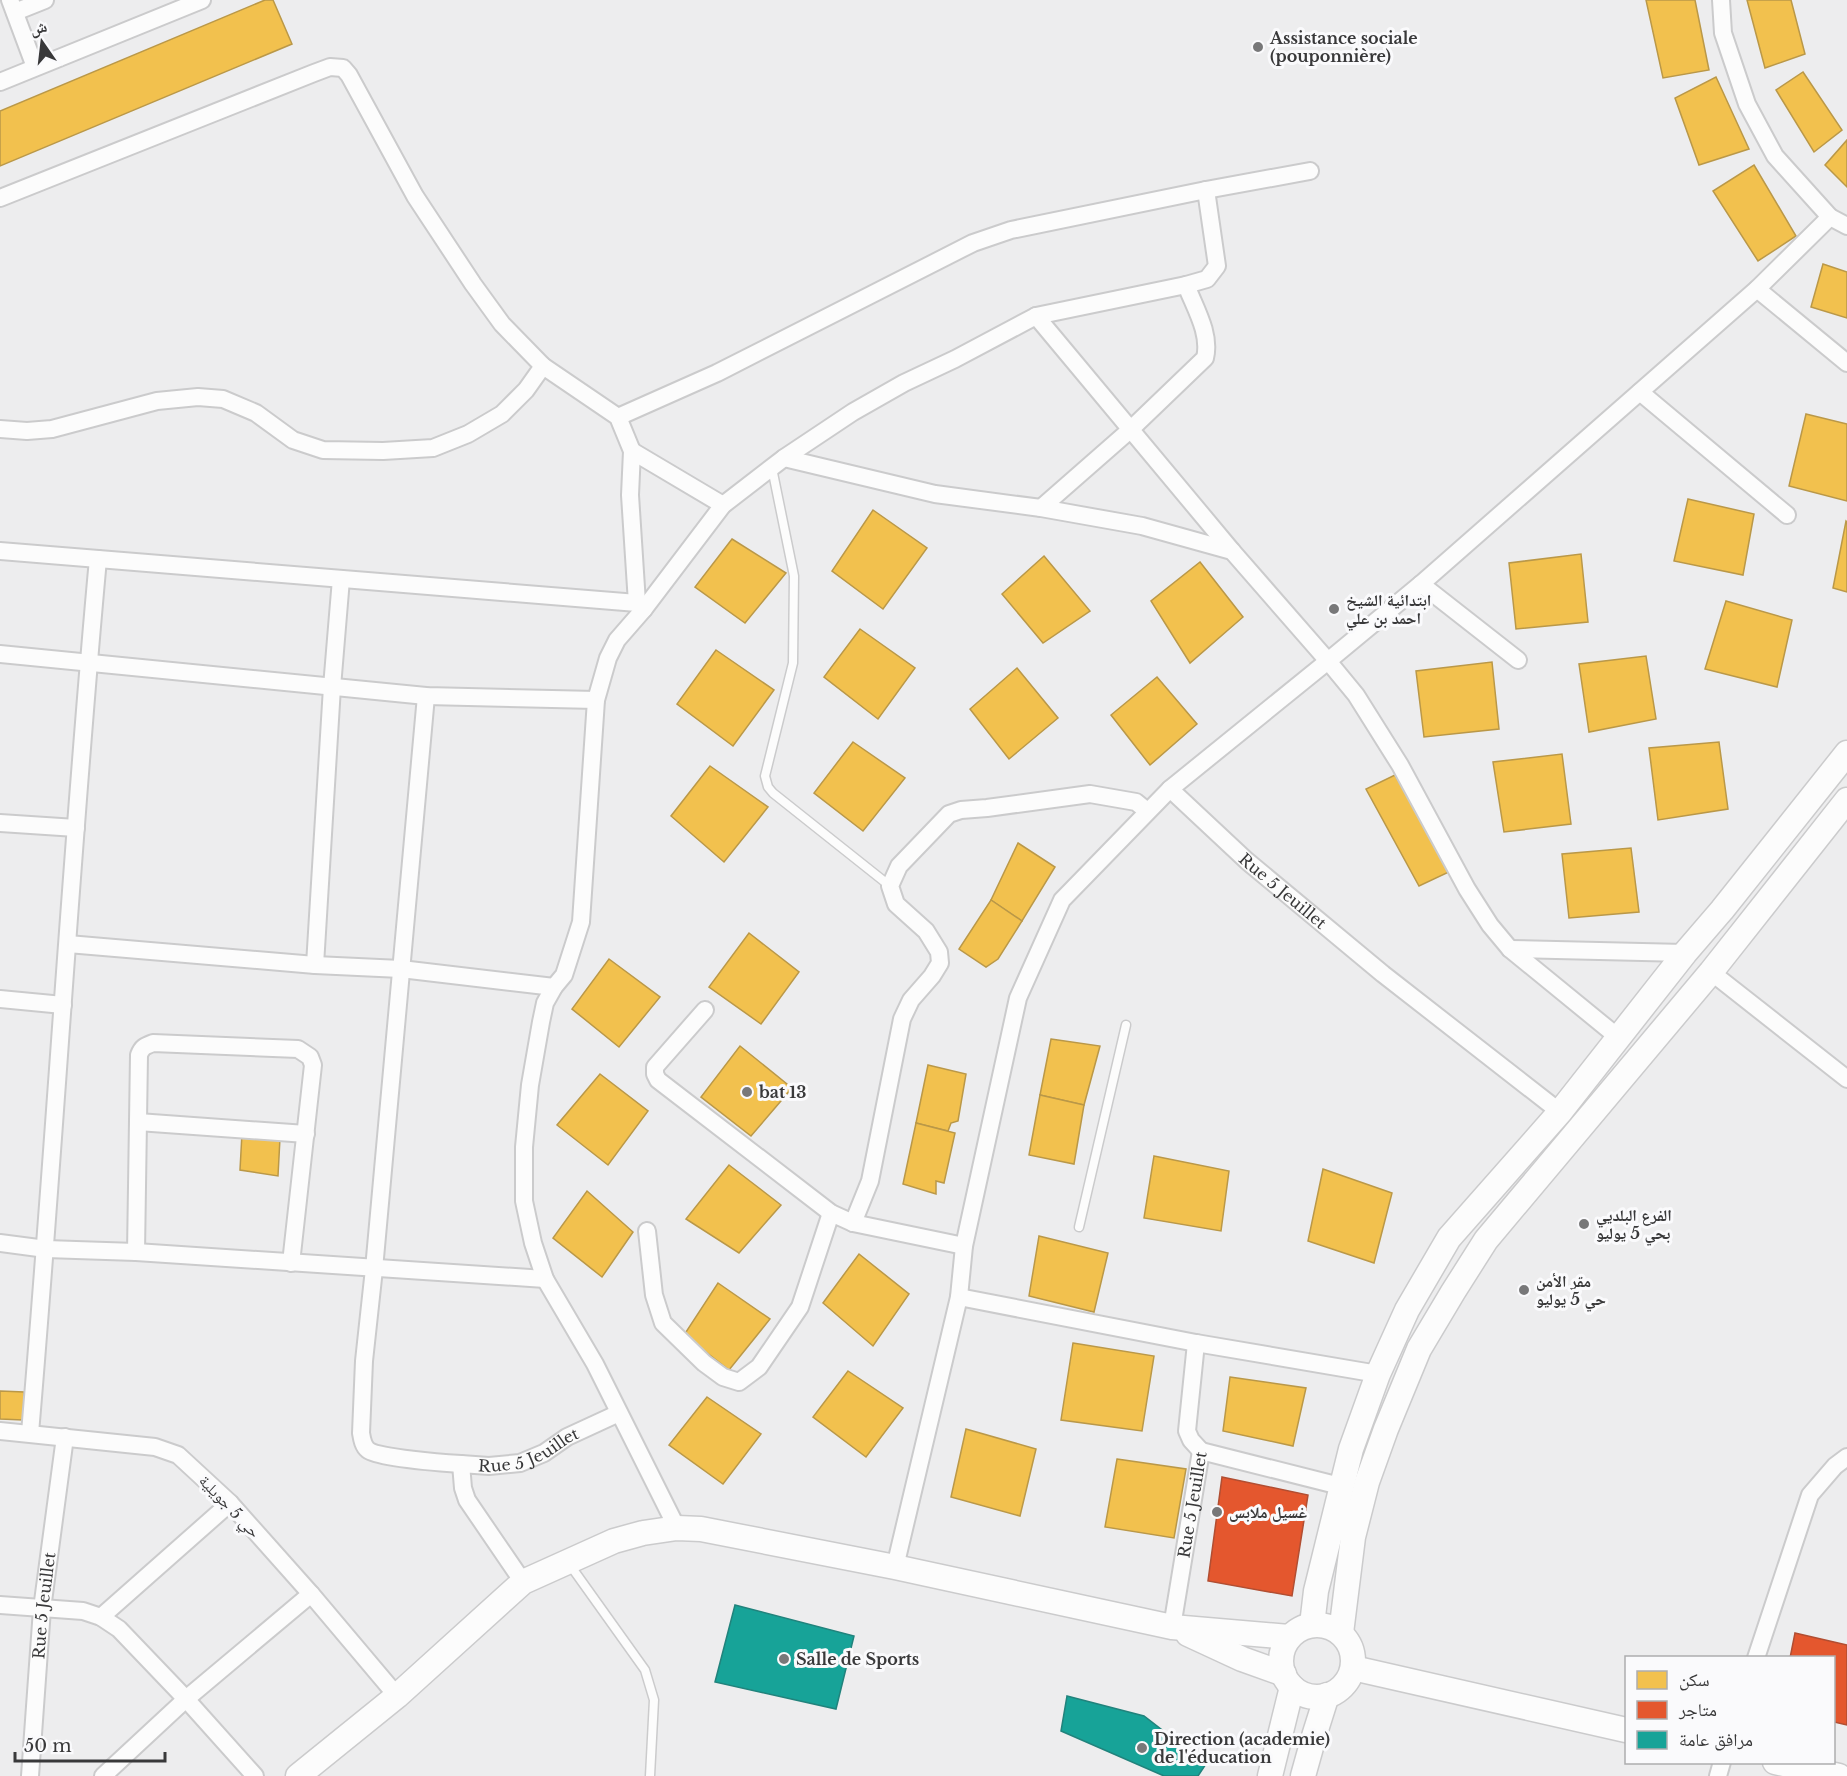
<svg xmlns="http://www.w3.org/2000/svg" width="1847" height="1776" viewBox="0 0 1847 1776" font-family="'Libre Baskerville','Noto Naskh Arabic',serif">
<rect width="100%" height="100%" fill="#ededee"/>
<g fill="#f2c14e" stroke="#ba9848" stroke-width="1.5">
<path d="M 265,0 L 273,0 L 292,44 L 0,166 L 0,111 Z"/>
<path d="M 1646,0 L 1695,0 L 1709,70 L 1663,78 Z"/>
<path d="M 1747,0 L 1791,0 L 1805,54 L 1765,68 Z"/>
<path d="M 1803,72 L 1842,130 L 1814,152 L 1776,90 Z"/>
<path d="M 1716,77 L 1749,149 L 1699,165 L 1675,98 Z"/>
<path d="M 1847,140 L 1847,187 L 1825,165 Z"/>
<path d="M 1754,165 L 1796,236 L 1758,261 L 1713,191 Z"/>
<path d="M 1823,264 L 1847,272 L 1847,318 L 1811,307 Z"/>
<path d="M 1806,414 L 1847,424 L 1847,501 L 1789,486 Z"/>
<path d="M 1688,499 L 1754,514 L 1743,575 L 1674,561 Z"/>
<path d="M 873,510 L 927,548 L 883,609 L 832,571 Z"/>
<path d="M 1846,521 L 1847,522 L 1847,592 L 1833,588 Z"/>
<path d="M 732,539 L 786,573 L 745,623 L 695,587 Z"/>
<path d="M 1581,554 L 1588,622 L 1516,629 L 1509,563 Z"/>
<path d="M 1044,556 L 1090,611 L 1043,643 L 1002,594 Z"/>
<path d="M 1200,562 L 1243,617 L 1190,663 L 1151,601 Z"/>
<path d="M 1726,601 L 1792,620 L 1777,687 L 1705,669 Z"/>
<path d="M 860,629 L 915,668 L 878,719 L 824,677 Z"/>
<path d="M 716,650 L 774,690 L 733,746 L 677,704 Z"/>
<path d="M 1646,656 L 1656,719 L 1589,732 L 1579,664 Z"/>
<path d="M 1492,662 L 1499,729 L 1424,737 L 1416,671 Z"/>
<path d="M 1017,668 L 1058,718 L 1009,759 L 970,709 Z"/>
<path d="M 1157,677 L 1197,724 L 1150,765 L 1111,715 Z"/>
<path d="M 853,742 L 905,778 L 863,831 L 814,793 Z"/>
<path d="M 1719,742 L 1728,809 L 1658,820 L 1649,748 Z"/>
<path d="M 1562,754 L 1571,824 L 1504,832 L 1493,762 Z"/>
<path d="M 710,766 L 768,807 L 724,862 L 671,816 Z"/>
<path d="M 1395,775 L 1451,871 L 1419,886 L 1366,789 Z"/>
<path d="M 1018,843 L 1055,867 L 1022,921 L 991,900 Z"/>
<path d="M 1631,848 L 1639,912 L 1569,918 L 1562,854 Z"/>
<path d="M 991,900 L 1022,921 L 998,959 L 986,967 L 959,949 Z"/>
<path d="M 749,933 L 799,972 L 761,1024 L 709,987 Z"/>
<path d="M 609,959 L 660,997 L 619,1047 L 572,1009 Z"/>
<path d="M 1051,1039 L 1100,1046 L 1084,1105 L 1040,1095 Z"/>
<path d="M 740,1046 L 792,1088 L 751,1136 L 701,1097 Z"/>
<path d="M 928,1065 L 966,1074 L 958,1121 L 951,1123 L 948,1131 L 916,1123 Z"/>
<path d="M 600,1074 L 648,1111 L 608,1165 L 557,1125 Z"/>
<path d="M 1040,1095 L 1084,1105 L 1074,1164 L 1029,1155 Z"/>
<path d="M 916,1123 L 955,1133 L 944,1183 L 936,1181 L 936,1194 L 903,1184 Z"/>
<path d="M 242,1133 L 280,1138 L 278,1176 L 240,1170 Z"/>
<path d="M 1154,1156 L 1229,1171 L 1221,1231 L 1144,1218 Z"/>
<path d="M 729,1165 L 781,1205 L 739,1253 L 686,1219 Z"/>
<path d="M 1323,1169 L 1392,1193 L 1374,1263 L 1308,1241 Z"/>
<path d="M 587,1191 L 633,1232 L 602,1277 L 553,1238 Z"/>
<path d="M 1039,1236 L 1108,1253 L 1094,1312 L 1029,1296 Z"/>
<path d="M 859,1254 L 909,1294 L 873,1346 L 823,1303 Z"/>
<path d="M 718,1283 L 770,1319 L 729,1370 L 684,1335 Z"/>
<path d="M 1073,1343 L 1154,1356 L 1142,1431 L 1061,1420 Z"/>
<path d="M 848,1371 L 903,1408 L 866,1457 L 813,1417 Z"/>
<path d="M 1230,1377 L 1306,1388 L 1293,1446 L 1223,1431 Z"/>
<path d="M 0,1391 L 24,1392 L 23,1420 L 0,1419 Z"/>
<path d="M 707,1397 L 761,1434 L 723,1484 L 669,1445 Z"/>
<path d="M 966,1429 L 1036,1449 L 1020,1516 L 951,1497 Z"/>
<path d="M 1117,1459 L 1186,1469 L 1174,1538 L 1105,1527 Z"/>
</g>
<g fill="#e4572e" stroke="#b14e32" stroke-width="1.5">
<path d="M 1222,1477 L 1308,1495 L 1292,1596 L 1208,1581 Z"/>
<path d="M 1795,1633 L 1847,1645 L 1847,1725 L 1834,1722 L 1834,1658 L 1790,1658 Z"/>
</g>
<g fill="#17a398" stroke="#21837c" stroke-width="1.5">
<path d="M 735,1605 L 854,1636 L 836,1709 L 715,1682 Z"/>
<path d="M 1067,1696 L 1144,1716 L 1206,1764 L 1198,1776 L 1164,1776 L 1061,1731 Z"/>
</g>
<g fill="none" stroke-linecap="round" stroke-linejoin="round">
<defs>
<g id="lane">
<path d="M 772,468 L 794,576 L 793,663 L 765,776 L 768,787 L 773,793 L 890,886"/>
<path d="M 1079,1227 L 1126,1025"/>
<path d="M 570,1565 L 645,1670 L 654,1700 L 650,1776"/>
</g>
<g id="street">
<path d="M 10,0 L 35,67"/>
<path d="M 1721,0 L 1723,33 L 1747,104 L 1775,156 L 1830,217 L 1847,226"/>
<path d="M 15,12 L 45,0"/>
<path d="M 0,82 L 202,0"/>
<path d="M 0,198 L 314,73 L 330,67 L 343,68 L 349,75 L 415,196 L 473,284 L 502,324 L 543,366 L 618,417 L 632,451 L 630,495 L 637,603"/>
<path d="M 1757,289 L 1847,363"/>
<path d="M 1036,316 L 1232,551 L 1328,661 L 1421,584 L 1757,289 L 1830,217"/>
<path d="M 1640,392 L 1787,515"/>
<path d="M 618,417 L 717,373 L 973,243 L 1011,230 L 1206,190 L 1310,171"/>
<path d="M 0,429 L 27,431 L 52,429 L 157,401 L 198,397 L 223,399 L 256,413 L 293,440 L 323,450 L 383,451 L 433,448 L 468,434 L 502,414 L 526,390 L 543,366"/>
<path d="M 632,451 L 723,505"/>
<path d="M 784,458 L 935,494 L 1041,508 L 1142,526 L 1232,551"/>
<path d="M 1041,508 L 1130,430 L 1205,358 C 1211,334 1195,308 1186,285"/>
<path d="M 0,551 L 637,603 L 644,609"/>
<path d="M 1421,584 L 1518,660"/>
<path d="M 0,654 L 426,696 L 596,700"/>
<path d="M 426,696 L 374,1269 L 364,1361 L 361,1433 C 362,1439 363,1446 368,1450 C 378,1458 446,1463 461,1464"/>
<path id="s1" d="M 1170,789 L 1247,861 L 1383,974 L 1560,1112"/>
<path d="M 0,823 L 76,828"/>
<path d="M 68,944 L 315,965 L 401,969 L 554,987"/>
<path d="M 1510,949 L 1685,953"/>
<path d="M 315,965 L 332,687 L 341,579"/>
<path d="M 1711,972 L 1847,1079"/>
<path d="M 0,999 L 63,1005"/>
<path d="M 705,1010 L 655,1067 L 655,1074 L 658,1080 L 831,1213 L 853,1223 L 964,1246"/>
<path d="M 138,1122 L 306,1134"/>
<path d="M 853,1223 L 870,1181 L 902,1019 L 911,1000 L 932,976 L 940,963 L 939,952 L 926,931 L 896,904 L 890,886 L 899,866 L 949,814 L 961,810 L 987,808 L 1090,794 L 1136,802 L 1147,811"/>
<path d="M 647,1231 L 654,1295 L 663,1323 L 704,1363 L 723,1377 L 739,1382 L 759,1367 L 800,1307 L 831,1213"/>
<path d="M 0,1243 L 46,1249 L 136,1252 L 545,1279"/>
<path d="M 136,1252 L 139,1055 C 142,1047 145,1046 153,1043 L 298,1049 L 310,1057 L 313,1065 L 291,1263"/>
<path d="M 959,1297 L 1196,1343 L 1378,1374"/>
<path d="M 1196,1343 L 1187,1431 L 1191,1440 L 1201,1451"/>
<path d="M 0,1431 L 155,1447 L 178,1455 L 230,1503 L 311,1594 L 397,1696"/>
<path d="M 30,1433 C 55,1142 71,850 98,559"/>
<path d="M 1201,1451 L 1340,1486"/>
<path d="M 677,1528 L 595,1364 L 545,1279 L 533,1243 L 524,1201 L 524,1147 L 530,1085 L 541,1022 L 545,1003 L 554,987 L 564,975 L 581,922 L 596,700 L 608,658 L 617,640 L 644,609 L 723,505 L 784,458 L 853,412 L 904,383 L 955,359 L 1036,316 L 1186,285 L 1207,279 L 1217,266 L 1206,190"/>
<path d="M 895,1567 L 959,1297 L 964,1246 L 1018,998 L 1062,900 L 1170,789 L 1328,661 L 1356,695 L 1400,765 L 1467,889 L 1490,925 L 1510,949 L 1619,1038"/>
<path id="s2" d="M 523,1582 L 467,1500 L 463,1488 L 461,1464 L 489,1466 L 520,1463 L 544,1453 L 567,1437 L 619,1413"/>
<path d="M 0,1605 L 83,1611 L 101,1617 L 119,1629 L 186,1699 L 255,1776"/>
<path d="M 101,1617 L 230,1503"/>
<path id="s3" d="M 1172,1627 L 1201,1451"/>
<path d="M 1756,1658 L 1810,1495 L 1835,1466 L 1847,1457"/>
<path id="s4" d="M 30,1776 L 42,1609 L 65,1437"/>
<path d="M 103,1776 L 186,1699 L 311,1594"/>
<path d="M 1718,1776 L 1722,1762"/>
</g>
<g id="secondary">
<path d="M 1312,1625 L 1316,1591 L 1351,1449 L 1378,1374 L 1407,1310 L 1449,1238 L 1560,1112 L 1685,953 L 1722,910 L 1847,753"/>
<circle cx="1317" cy="1661" r="36"/>
<path d="M 1341,1633 L 1353,1537 L 1367,1482 L 1386,1429 L 1419,1349 L 1453,1292 L 1486,1240 L 1711,972 L 1847,800"/>
<path d="M 1188,1634 L 1242,1659 L 1284,1674"/>
<path d="M 1353,1668 L 1626,1730"/>
<path d="M 1775,1762 L 1839,1776"/>
<path d="M 298,1776 L 397,1696 L 523,1582 L 614,1541 L 643,1533 L 677,1528 L 701,1529 L 895,1567 L 1172,1627 L 1289,1637"/>
<path d="M 1270,1776 L 1292,1687"/>
<path d="M 1303,1776 L 1315,1733 L 1327,1695"/>
</g>
</defs>
<use href="#lane" stroke="#cbcbcc" stroke-width="11"/>
<use href="#street" stroke="#cbcbcc" stroke-width="20"/>
<use href="#secondary" stroke="#cbcbcc" stroke-width="27"/>
<use href="#lane" stroke="#fcfcfc" stroke-width="8"/>
<use href="#street" stroke="#fcfcfc" stroke-width="16"/>
<use href="#secondary" stroke="#fcfcfc" stroke-width="24"/>
</g>
<g fill="#787879" stroke="#fafafc" stroke-width="2">
<circle cx="1258" cy="47" r="6"/>
<circle cx="1334" cy="609" r="6"/>
<circle cx="747" cy="1092" r="6"/>
<circle cx="1584" cy="1224" r="6"/>
<circle cx="1524" cy="1290" r="6"/>
<circle cx="1217" cy="1512" r="6"/>
<circle cx="784" cy="1659" r="6"/>
<circle cx="1142" cy="1748" r="6"/>
</g>
<g text-anchor="middle" dominant-baseline="central" stroke-width="6" stroke-linejoin="round" paint-order="stroke">
<g font-size="16" font-weight="bold" fill="#39393a" stroke="#fafafc" text-anchor="start">
<text x="1270" y="38">Assistance sociale<tspan x="1270" dy="18">(pouponnière)</tspan></text>
<text x="1346" y="600">ابتدائية الشيخ<tspan x="1346" dy="18">احمد بن علي</tspan></text>
<text x="759" y="1092">bat 13</text>
<text x="1596" y="1215">الفرع البلديي<tspan x="1596" dy="18">بحي 5 يوليو</tspan></text>
<text x="1536" y="1281">مقر الأمن<tspan x="1536" dy="18">حي 5 يوليو</tspan></text>
<text x="1229" y="1512">غسيل ملابس</text>
<text x="796" y="1659">Salle de Sports</text>
<text x="1154" y="1739">Direction (academie)<tspan x="1154" dy="18">de l'éducation</tspan></text>
</g>
<g font-size="16" fill="#39393a" stroke="#fafafc">
<text stroke="none"><textPath href="#s1" startOffset="152">Rue 5 Jeuillet</textPath></text>
<text stroke="none"><textPath href="#s2" startOffset="207">Rue 5 Jeuillet</textPath></text>
<text transform="translate(230 1506) rotate(46)">حي 5 جويلية</text>
<text stroke="none"><textPath href="#s3" startOffset="124">Rue 5 Jeuillet</textPath></text>
<text stroke="none"><textPath href="#s4" startOffset="171">Rue 5 Jeuillet</textPath></text>
</g>
</g>
<rect x="1625" y="1656" width="210" height="108" fill="#fafafc" stroke="#adadae" stroke-width="1.5"/>
<rect x="1637" y="1671" width="30" height="18" fill="#f2c14e" stroke="#adadae" stroke-width="1.5"/>
<text x="1679" y="1686" font-size="18" fill="#39393a">سكن</text>
<rect x="1637" y="1701" width="30" height="18" fill="#e4572e" stroke="#adadae" stroke-width="1.5"/>
<text x="1679" y="1716" font-size="18" fill="#39393a">متاجر</text>
<rect x="1637" y="1731" width="30" height="18" fill="#17a398" stroke="#adadae" stroke-width="1.5"/>
<text x="1679" y="1746" font-size="18" fill="#39393a">مرافق عامة</text>
<g transform="translate(42 42) rotate(346)" stroke="#fafafc" stroke-width="4.5" paint-order="stroke">
<path d="M0-4.5L10 22L0 15L-10 22Z" fill="#39393a"/>
<text y="-9" font-size="16" font-weight="bold" text-anchor="middle" fill="#39393a">ش</text>
</g>
<path d="M15 1752v9h150v-9" fill="none" stroke="#39393a" stroke-width="3"/>
<text x="24" y="1752" font-size="18" fill="#39393a" stroke="#fafafc" stroke-width="4.5" paint-order="stroke">50 m</text>
</svg>
